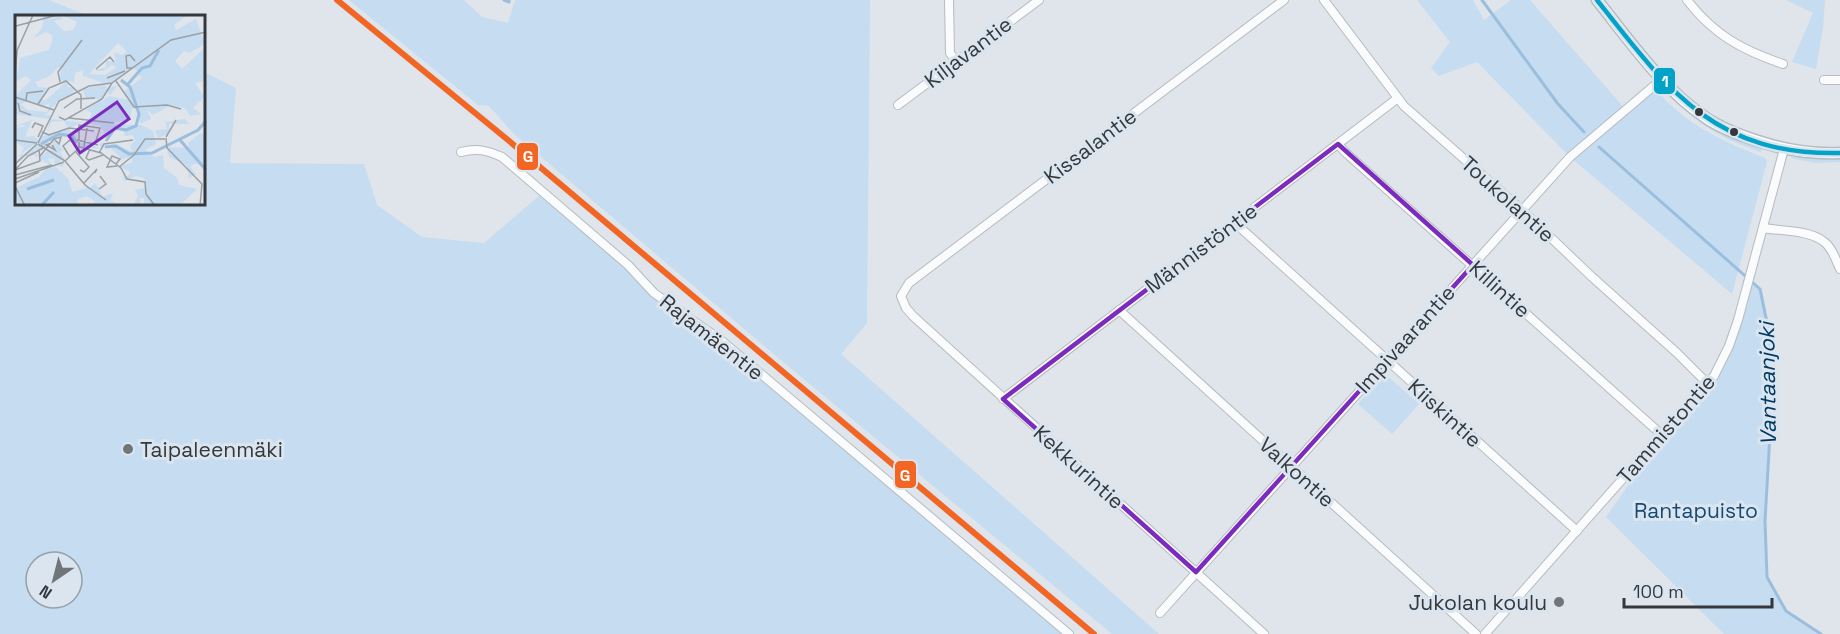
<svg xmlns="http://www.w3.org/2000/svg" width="1840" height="634" viewBox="0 0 1840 634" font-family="'Space Grotesk',sans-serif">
<rect width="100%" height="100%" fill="#dfe5ea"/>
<g fill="#c5dcf1" fill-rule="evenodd">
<path d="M 0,0 L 49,0 L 89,16 L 16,16 L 16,204 L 204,204 L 204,72 L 236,88 L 230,163 L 364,164 L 377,205 L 422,237 L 484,243 L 539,196 L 628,265 L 1069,634 L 0,634 ZM 36,562 L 72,562 L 72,598 L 36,598 Z"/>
<path d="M 349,0 L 464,0 L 482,17 L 508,23 L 515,0 L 870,0 L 867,323 L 841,354 L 1159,634 L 1112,634 L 788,366 L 514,134 L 489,106 L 478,105 Z"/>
<path d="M 1417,0 L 1473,0 L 1484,20 L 1511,0 L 1530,0 L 1626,110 L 1653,87 C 1686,125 1720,140 1765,158 L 1767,162 L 1732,294 L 1570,157 L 1477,62 L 1439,76 L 1431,68 L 1450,42 Z"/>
<path d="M 1786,0 L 1825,0 L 1823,28 L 1816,69 L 1792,62 L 1813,13 Z"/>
<path d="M 1698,122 L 1763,148 L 1762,150 L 1760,152 L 1729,140 Z"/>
<path d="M 1796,155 L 1840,158 L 1840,162 L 1816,163 L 1791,158 Z"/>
<path d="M 1743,279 L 1760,289 L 1770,337 L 1770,434 L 1765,521 L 1767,577 L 1786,612 L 1821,634 L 1724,634 L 1606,517 L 1656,446 L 1714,381 L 1738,320 Z"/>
<path d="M 1385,374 L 1419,404 L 1392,434 L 1358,404 Z"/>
</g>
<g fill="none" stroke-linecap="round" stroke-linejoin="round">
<g stroke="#9bbede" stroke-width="3">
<path d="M 504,0 L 509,2 L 509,0"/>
<path d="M 1482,0 L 1558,104 L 1584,132"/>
<path d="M 1599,147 L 1760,289 L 1770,337 L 1770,434 L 1765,521 L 1767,577 L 1786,611 L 1821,634"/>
</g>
<defs>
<g id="minor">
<path d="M 949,0 L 950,53 L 956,61"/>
<path d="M 1324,0 L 1404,106 L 1522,210 L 1591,276 L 1677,353 L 1708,384"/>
<path d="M 1687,0 C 1714,35 1742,50 1783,64"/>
<path d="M 1824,80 L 1840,80"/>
<path d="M 898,105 L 1039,0"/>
<path d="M 1338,144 L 1345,152 L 1662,435"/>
<path d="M 461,152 C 477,148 486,150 502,157 L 628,265 L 654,293 L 722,341 L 1069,634"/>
<path d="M 1235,223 L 1577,531"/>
<path d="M 1763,228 C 1781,231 1808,230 1823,241 C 1832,247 1836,260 1840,269"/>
<path d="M 1119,310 L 1476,634"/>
<path d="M 1003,399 L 1398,98"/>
<path d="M 1160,613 L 1570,157 L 1662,79"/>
<path d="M 1264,634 L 913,316 L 906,308 L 901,296 L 909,283 L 1284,0"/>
<path d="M 1485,634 L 1714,376 L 1729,346 L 1738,320 L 1784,149"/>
</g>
<path id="tertiary" d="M 1597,0 C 1629,40 1665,92 1709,120 C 1727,131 1747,138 1768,144 C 1791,151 1815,154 1840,153"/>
</defs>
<use href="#minor" stroke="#b6bbbf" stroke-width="10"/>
<use href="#tertiary" stroke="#b6bbbf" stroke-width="13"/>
<use href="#minor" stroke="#fafbfc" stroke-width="8"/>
<use href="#tertiary" stroke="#fafbfc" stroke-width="10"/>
<defs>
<path id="bus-1" d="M 1597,0 C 1667,89 1715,156 1840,153"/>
</defs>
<use href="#bus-1" stroke="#dae5ef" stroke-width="9"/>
<use href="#bus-1" stroke="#03a3c7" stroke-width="4.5"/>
<defs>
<path id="rail-1" d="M 337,0 L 508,140 L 1094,634"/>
</defs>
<use href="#rail-1" stroke="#dae5ef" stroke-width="10"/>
<use href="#rail-1" stroke="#f26522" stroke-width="6"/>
</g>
<path fill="none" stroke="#7b2cbf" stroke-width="4.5" stroke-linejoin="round" d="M 1338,144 L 1473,265 L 1196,572 L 1003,399 Z"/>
<g fill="#34383c" stroke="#dae5ef" stroke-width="2">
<circle cx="1699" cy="112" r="5"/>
<circle cx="1734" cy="132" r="5"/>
</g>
<g fill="#707579" stroke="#dae5ef" stroke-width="2">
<circle cx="128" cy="449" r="6"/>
<circle cx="1559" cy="602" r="6"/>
</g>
<g text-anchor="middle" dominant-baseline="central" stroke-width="6" stroke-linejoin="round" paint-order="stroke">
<g font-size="21" fill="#34383c" stroke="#dae5ef">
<text transform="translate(968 52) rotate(-37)">Kiljavantie</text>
<text transform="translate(1090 146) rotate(-37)">Kissalantie</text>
<text transform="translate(1508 199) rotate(42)">Toukolantie</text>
<text transform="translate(1201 248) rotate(-37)">Männistöntie</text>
<text transform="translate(1500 289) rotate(42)">Killintie</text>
<text transform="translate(712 337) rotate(38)">Rajamäentie</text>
<text transform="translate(1405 339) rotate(-48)">Impivaarantie</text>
<text transform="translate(1445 413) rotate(42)">Kiiskintie</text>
<text transform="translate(1666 429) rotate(-49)">Tammistontie</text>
<text transform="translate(1079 467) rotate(42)">Kekkurintie</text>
<text transform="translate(1297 472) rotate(42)">Valkontie</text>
</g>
<g font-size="21" fill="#34383c" stroke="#dae5ef" text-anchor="start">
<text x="140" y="449">Taipaleenmäki</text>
<text x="1547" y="602" text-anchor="end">Jukolan koulu</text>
</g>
<g font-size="21" fill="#144a73" stroke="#dae5ef">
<text x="1696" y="510">Rantapuisto</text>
</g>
<g font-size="22" font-style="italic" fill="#003961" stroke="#dae5ef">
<text transform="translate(1767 384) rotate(-91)">Vantaanjoki</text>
</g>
</g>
<g transform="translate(15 15)">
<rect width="190" height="190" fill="#dfe5ea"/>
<path d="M 29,0 L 39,0 L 32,6 L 45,0 L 47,4 L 39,6 L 49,16 L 58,15 L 62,7 L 47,0 L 172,0 L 159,10 L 161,15 L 181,4 L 190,29 L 174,38 L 169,36 L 160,46 L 167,54 L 187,35 L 190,37 L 190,66 L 180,68 L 189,82 L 178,93 L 186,99 L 175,101 L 170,93 L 156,90 L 138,100 L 132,95 L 136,104 L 125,109 L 123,95 L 117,93 L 115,104 L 93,109 L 126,110 L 138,116 L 141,129 L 130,135 L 139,142 L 148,140 L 149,153 L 162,163 L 164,170 L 182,174 L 165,190 L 129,190 L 129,183 L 125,183 L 126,190 L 118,190 L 123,181 L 120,175 L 131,173 L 129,163 L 121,161 L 109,166 L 108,158 L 111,162 L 116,158 L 105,151 L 117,148 L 117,142 L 107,144 L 95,132 L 88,133 L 84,130 L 87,127 L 89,131 L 99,129 L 118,137 L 115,131 L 120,126 L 118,120 L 110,121 L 108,115 L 101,112 L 92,122 L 85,110 L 65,108 L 55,113 L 56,119 L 62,120 L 63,128 L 75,128 L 84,134 L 65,132 L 56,121 L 36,123 L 48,135 L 45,137 L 49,144 L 44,146 L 49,149 L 47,152 L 39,147 L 40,143 L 33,144 L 36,149 L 35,150 L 19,140 L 10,141 L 0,151 L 9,133 L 0,126 L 21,128 L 7,138 L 8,140 L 24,129 L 0,124 L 0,113 L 13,111 L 7,110 L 2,112 L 0,111 L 17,105 L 10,122 L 19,121 L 23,125 L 27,124 L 24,122 L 26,118 L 25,123 L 32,119 L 35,104 L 72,108 L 77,98 L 71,95 L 86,85 L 70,82 L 68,75 L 90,68 L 68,61 L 68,55 L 60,58 L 59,68 L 54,66 L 52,72 L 59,73 L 58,78 L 43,86 L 30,101 L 35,100 L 35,104 L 0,99 L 0,91 L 10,97 L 1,88 L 2,79 L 16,65 L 11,61 L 0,67 L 0,43 L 3,59 L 5,43 L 34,35 L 37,27 L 37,20 L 31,17 L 19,23 L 27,13 ZM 103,28 L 112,37 L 107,40 L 99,37 L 101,47 L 91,46 L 91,53 L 82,54 L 81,56 L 88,56 L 97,50 L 102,52 L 90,60 L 74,59 ZM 43,52 L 47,54 L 44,65 L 50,66 L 49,69 L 30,86 L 26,84 L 34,73 L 23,72 L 20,67 L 35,61 ZM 119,53 L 127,63 L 108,77 L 114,85 L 94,81 L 86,88 L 91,75 L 95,80 L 103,70 L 93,73 L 88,69 L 101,66 ZM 16,86 L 28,91 L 35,88 L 32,97 L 13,95 L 5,89 ZM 49,106 L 54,114 L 32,119 L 36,107 ZM 35,124 L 41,136 L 33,135 L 24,143 L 18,135 L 29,133 ZM 170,104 L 174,109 L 154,109 L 154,118 L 143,123 L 140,115 L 152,114 L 150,107 ZM 186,118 L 190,121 L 190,156 L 186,149 L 179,149 L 175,152 L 181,159 L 174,163 L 172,150 L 154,142 L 152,132 L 174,133 L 173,128 ZM 41,152 L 45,157 L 50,155 L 47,158 L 53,163 L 57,177 L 72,173 L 54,152 L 75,173 L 80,168 L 88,182 L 98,178 L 95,186 L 100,187 L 99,190 L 75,190 L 71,186 L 77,190 L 80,186 L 71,181 L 62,185 L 64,190 L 5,190 L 0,181 L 3,172 L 24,162 L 31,154 Z" fill="#c5dcf1" fill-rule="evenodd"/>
<path fill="none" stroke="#9bbede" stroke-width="3" d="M 113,69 L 127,53 L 135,51 L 144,35M 165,125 L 191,155M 91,126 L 100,113 L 111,115 L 121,111 L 124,99 L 115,72 L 106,65M 26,129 L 44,119 L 57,121 L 62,128M 90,132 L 101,131 L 114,139 L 137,138 L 183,115 L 191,106M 12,174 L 39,165M 26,191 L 39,177"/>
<path fill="none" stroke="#9ba0a4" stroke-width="1.5" d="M 1,11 L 42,0M 0,40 L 18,0M 118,53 L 112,53 L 111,41 L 115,40 L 120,46M 81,54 L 95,42 L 99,47M 0,62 L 2,36M 92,63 L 110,56M 101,66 L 119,92 L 152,90 L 166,94M 45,67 L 43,57 L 67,25M 0,82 L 39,95M 11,85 L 12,78 L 28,76M 3,88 L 5,96 L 16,100M 23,89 L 34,73 L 51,66 L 66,80 L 66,94M 49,93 L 62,84 L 80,83M 44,102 L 50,105 L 87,84 L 97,68 L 156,25 L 191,17M 54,103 L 99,108M 17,113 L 20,108 L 28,111 L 23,122M 27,117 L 34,120 L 54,113 L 79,116M 151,122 L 161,105M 151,123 L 152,133 L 187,169 L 185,191M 0,125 L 22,128M 62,125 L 83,130M 23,128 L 44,86 L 74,71 L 97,68M 36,128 L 31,130 L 40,135 L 37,130M 23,129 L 50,146M 69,132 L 72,113M 64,133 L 64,110 L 85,113 L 80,129M 75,134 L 71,143 L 74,145 L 88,140M 61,137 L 74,152 L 69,157 L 65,155M 84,138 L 89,129 L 118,125M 25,141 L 39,124 L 46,122 L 44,129 L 40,125M 55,142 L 48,131 L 55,125M 50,146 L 65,132 L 86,138 L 106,153 L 112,164 L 130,167 L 131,179 L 140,191M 50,146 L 70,170 L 91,185M 0,149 L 22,129M 101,149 L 105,144 L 97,141 L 92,152 L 102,151M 104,152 L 119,140 L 130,124 L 150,124M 0,155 L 25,146 L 24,134M 0,155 L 13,141 L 30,132M 0,160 L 37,150M 0,164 L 49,147M 0,168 L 24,157M 69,168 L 82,154 L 80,158M 0,171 L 10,191M 84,174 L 91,169 L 85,161"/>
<path fill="#7b2cbf" fill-opacity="0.15" stroke="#7b2cbf" stroke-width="3" d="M 102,87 L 114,104 L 65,138 L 54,121 Z"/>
<rect width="190" height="190" fill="none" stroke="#34383c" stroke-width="3"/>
</g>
<g stroke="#dae5ef" stroke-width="2">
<rect x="1653" y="67" width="23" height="28" rx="6" fill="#03a3c7"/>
<rect x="516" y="142" width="23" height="29" rx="6" fill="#f26522"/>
<rect x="894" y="460" width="23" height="29" rx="6" fill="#f26522"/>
</g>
<g font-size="16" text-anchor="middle" font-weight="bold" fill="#fff">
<text x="1665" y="87">1</text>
<text x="528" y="162">G</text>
<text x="905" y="481">G</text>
</g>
<g transform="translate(54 580) rotate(215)"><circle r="28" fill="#dae5ef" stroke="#98a0a7" stroke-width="1.5"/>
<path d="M0-4.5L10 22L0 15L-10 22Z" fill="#707579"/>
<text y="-9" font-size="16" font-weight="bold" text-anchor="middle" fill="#34383c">N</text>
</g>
<path d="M1624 598v9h148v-9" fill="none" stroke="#34383c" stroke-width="3"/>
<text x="1633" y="598" font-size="18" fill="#34383c" stroke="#dae5ef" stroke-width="4.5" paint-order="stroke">100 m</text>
</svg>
